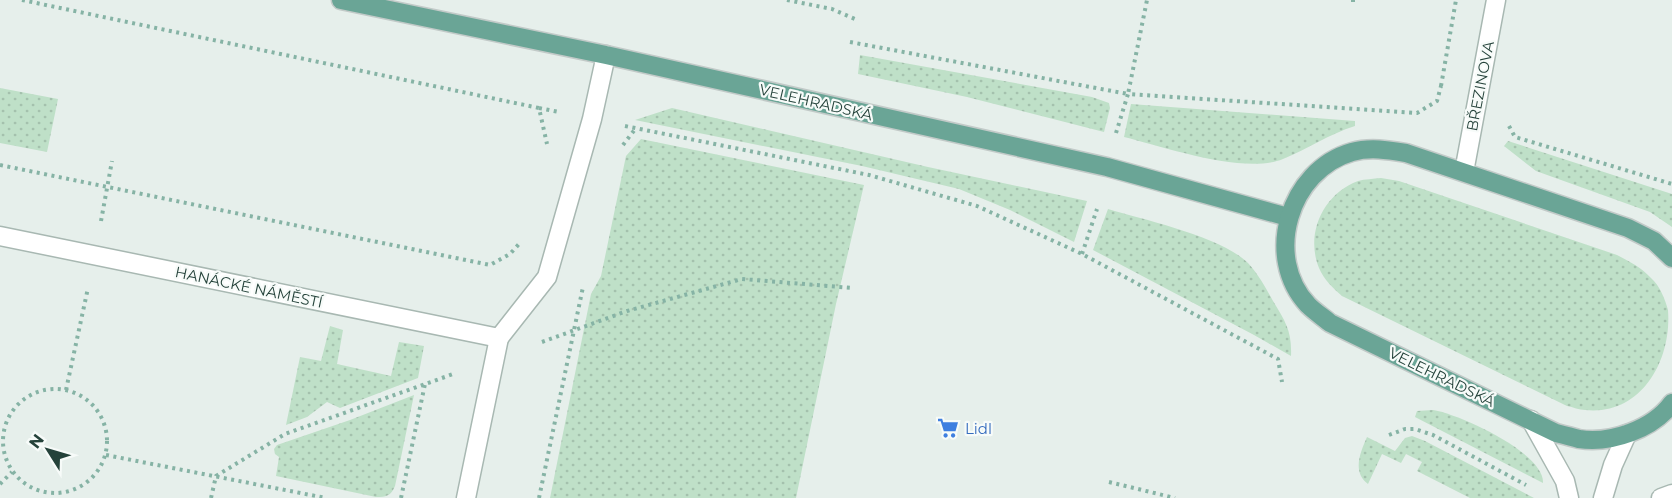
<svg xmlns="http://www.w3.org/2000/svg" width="1672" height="498" viewBox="0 0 1672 498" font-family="Montserrat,sans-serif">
<defs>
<pattern id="grass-dots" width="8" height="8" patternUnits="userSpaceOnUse" patternTransform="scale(1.5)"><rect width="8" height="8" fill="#bfe0c8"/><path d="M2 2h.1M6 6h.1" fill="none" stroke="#a4c1ad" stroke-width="1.8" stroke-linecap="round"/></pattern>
</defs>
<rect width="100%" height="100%" fill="#e6efeb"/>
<g fill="url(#grass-dots)">
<path d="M 860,55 L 1092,97 L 1109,103 L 1110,108 L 1104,132 L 967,97 L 858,74 Z"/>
<path d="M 0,88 L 58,99 L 47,152 L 0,143 Z"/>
<path d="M 1131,104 L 1355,121 L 1355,126 C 1329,134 1308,149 1283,159 C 1244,175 1165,147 1124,137 Z"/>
<path d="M 672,108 L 928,167 L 1087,201 L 1074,242 L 1010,210 L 959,189 L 862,166 L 635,120 Z"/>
<path d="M 641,139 L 864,185 L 836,304 L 796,498 L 550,498 L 591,294 L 601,276 L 626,156 Z"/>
<path d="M 1508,141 L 1672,194 L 1672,227 L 1650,212 L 1536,171 L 1504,146 Z"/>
<path d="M 1381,178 L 1399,181 L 1617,255 C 1630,262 1641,267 1651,278 C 1660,286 1665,299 1668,310 C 1672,362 1640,416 1585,410 C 1579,410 1573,407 1567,406 L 1342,296 C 1333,288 1324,280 1319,268 C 1305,234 1323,194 1358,181 C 1365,179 1373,179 1381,178 Z"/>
<path d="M 1108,209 C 1145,220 1222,237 1248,263 C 1258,274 1266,288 1273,301 C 1286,322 1292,332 1291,356 L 1254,335 L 1093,250 Z"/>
<path d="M 330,326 L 343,330 L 337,364 L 391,376 L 399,342 L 424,346 L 418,378 L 340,408 L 327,402 L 307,417 L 286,425 L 300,357 L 321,361 Z"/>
<path d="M 414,395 L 395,486 C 391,496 386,497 376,497 L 276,476 L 279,457 L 275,454 L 274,449 L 277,445 L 350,420 Z"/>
<path d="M 1433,410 C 1459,414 1545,453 1543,483 L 1415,417 L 1417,411 Z"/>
<path d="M 1412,436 L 1425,441 L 1534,498 L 1470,498 L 1417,471 L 1422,462 L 1406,454 L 1401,463 L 1382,454 L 1368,484 C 1352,472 1360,453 1367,437 L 1395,451 L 1405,438 Z"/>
</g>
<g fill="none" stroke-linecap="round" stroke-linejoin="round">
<defs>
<g id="minor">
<path d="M 1464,172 L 1496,0"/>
<path d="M 0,236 L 499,338 L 466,498"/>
<path d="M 499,338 L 547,277 L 592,119 L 606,55"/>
<path d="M 1531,420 L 1565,481 L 1569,498"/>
<path d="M 1603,498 L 1613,465 L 1627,434"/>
<path d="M 1661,498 L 1672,494"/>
</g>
<g id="major">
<path d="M 341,0 L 606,55 L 1107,167 L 1288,217"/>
<path d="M 1672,258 L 1654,241 L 1628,228 L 1406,153 C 1388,150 1370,147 1352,152 C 1289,170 1263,257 1308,305 C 1315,312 1323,317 1330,323 L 1556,433 C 1564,435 1572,437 1579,439 C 1611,444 1653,429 1672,403"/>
</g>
</defs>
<use href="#minor" stroke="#a8b8b2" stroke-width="21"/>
<use href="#major" stroke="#c2cac8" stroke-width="21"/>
<g stroke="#86b3a5" stroke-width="4" stroke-dasharray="3 4.5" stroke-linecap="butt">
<path d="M 22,0 L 539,108 L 547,144"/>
<path d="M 787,0 L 832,9 L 855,19"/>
<path d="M 1353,2 L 1353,0"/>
<path d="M 850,42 L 1128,94 L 1147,0"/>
<path d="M 1441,86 L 1456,0"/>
<path d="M 539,108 L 559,112"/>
<path d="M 625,126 L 869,175 L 977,206 L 1082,254 L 1278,359 L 1282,382"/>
<path d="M 1509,126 L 1515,137 L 1672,184"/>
<path d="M 1116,133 L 1128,94 L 1417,113 L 1437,101 L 1441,86 L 1445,87"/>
<path d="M 623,145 L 636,128"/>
<path d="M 0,165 L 490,265 L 510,254 L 519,244"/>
<path d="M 101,221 L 112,161"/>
<path d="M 1082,254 L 1097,209"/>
<path d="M 542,342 L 627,311 L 742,279 L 853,288"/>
<circle cx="55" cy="441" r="52"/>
<path d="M 66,390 L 88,288"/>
<path d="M 1389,435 L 1405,429 L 1415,429 L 1433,435 L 1526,485"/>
<path d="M 106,455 L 326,498"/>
<path d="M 1109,482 L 1175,498"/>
<path d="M 0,484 L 12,472"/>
<path d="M 211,498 L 216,476 L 285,434 L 456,373"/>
<path d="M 401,498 L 425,384"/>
<path d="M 539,498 L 583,287"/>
</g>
<use href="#minor" stroke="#fff" stroke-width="18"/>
<use href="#major" stroke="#6aa596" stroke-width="18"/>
</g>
<defs>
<symbol id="supermarket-bare" viewBox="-9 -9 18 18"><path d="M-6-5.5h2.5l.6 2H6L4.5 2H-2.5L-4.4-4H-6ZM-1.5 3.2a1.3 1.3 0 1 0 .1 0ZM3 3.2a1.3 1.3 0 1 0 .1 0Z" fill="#3f7fe0" stroke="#f7fbf9" stroke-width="2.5" paint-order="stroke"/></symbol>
</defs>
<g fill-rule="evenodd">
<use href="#supermarket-bare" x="933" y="413" width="30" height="30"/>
</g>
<g text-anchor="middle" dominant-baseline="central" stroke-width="4.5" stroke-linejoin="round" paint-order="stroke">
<g font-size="15" fill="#24423a" stroke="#f7fbf9">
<text transform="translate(1480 86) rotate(-79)">BŘEZINOVA</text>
<text transform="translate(816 102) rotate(13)">VELEHRADSKÁ</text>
<text transform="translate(249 287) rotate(12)">HANÁCKÉ NÁMĚSTÍ</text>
<text transform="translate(1442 377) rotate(26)">VELEHRADSKÁ</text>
</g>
<g font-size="15" fill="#366cbe" stroke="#f7fbf9" text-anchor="start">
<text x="965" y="428">Lidl</text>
</g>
</g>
<g transform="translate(48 450) rotate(307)" stroke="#f7fbf9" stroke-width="4.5" paint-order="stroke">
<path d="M0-4.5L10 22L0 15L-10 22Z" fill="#24423a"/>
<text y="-9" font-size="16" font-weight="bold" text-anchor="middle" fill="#24423a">N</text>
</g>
</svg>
